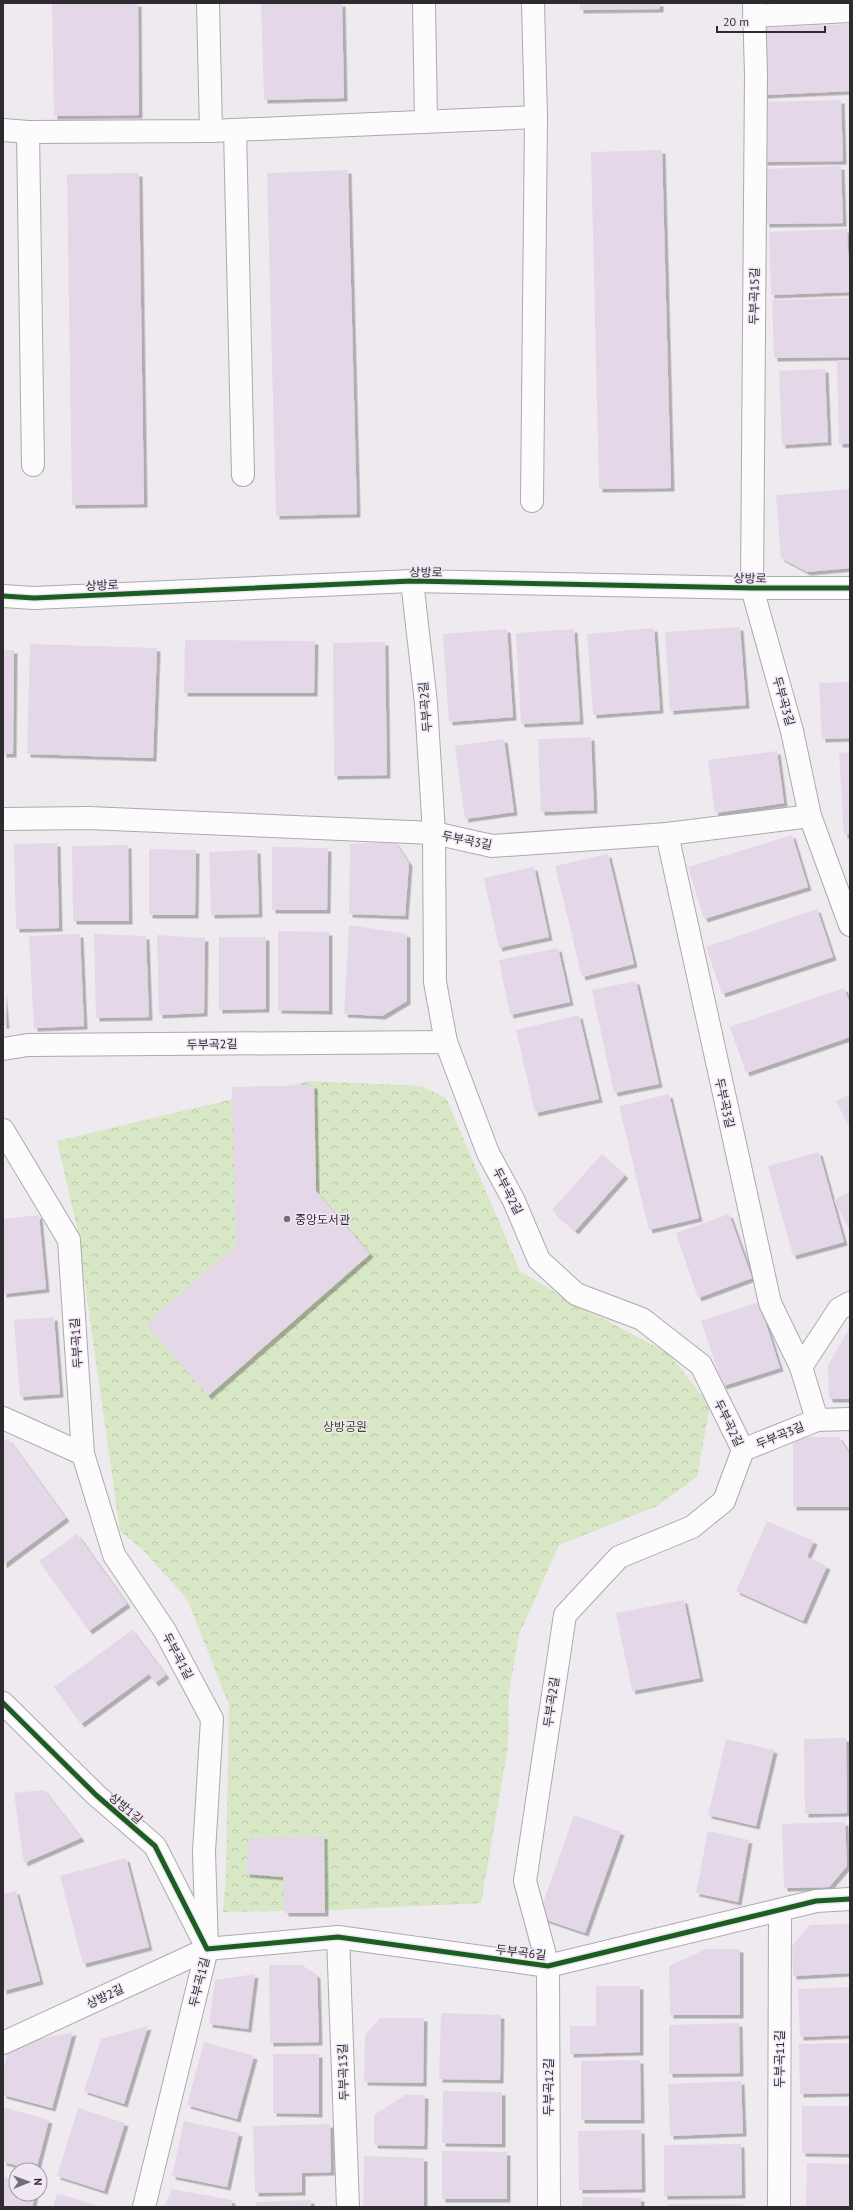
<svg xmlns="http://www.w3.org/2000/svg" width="853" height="2210" viewBox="0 0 853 2210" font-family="'PT Sans','Noto Sans KR',sans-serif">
<defs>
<pattern id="park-crowns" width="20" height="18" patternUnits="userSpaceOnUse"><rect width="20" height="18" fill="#d8e7c5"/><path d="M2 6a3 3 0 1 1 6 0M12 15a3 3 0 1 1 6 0" fill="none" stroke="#bac6aa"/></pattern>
<filter id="shadow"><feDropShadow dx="3.5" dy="3.5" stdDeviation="0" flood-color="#0004"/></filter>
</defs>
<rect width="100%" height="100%" fill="#efeaf0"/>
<path fill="url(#park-crowns)" d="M 309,1081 L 421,1086 L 446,1098 L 520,1271 L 575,1304 L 668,1353 L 710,1406 L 697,1477 L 657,1506 L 559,1545 L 519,1635 L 509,1692 L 508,1747 L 481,1903 L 334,1910 L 223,1912 L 226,1875 L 229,1705 L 187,1599 L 142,1549 L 120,1531 L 77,1228 L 57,1141 Z"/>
<g fill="#e4d8e8" filter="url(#shadow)">
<path d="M 52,3 L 138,3 L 139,115 L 54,116 Z"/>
<path d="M 261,3 L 342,3 L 344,98 L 264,100 Z"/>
<path d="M 580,3 L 660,3 L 660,9 L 580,10 Z"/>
<path d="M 850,24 L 850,91 L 764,95 L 761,28 Z"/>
<path d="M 841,100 L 843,161 L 764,162 L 763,102 Z"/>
<path d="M 662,150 L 671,488 L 599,489 L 591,152 Z"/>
<path d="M 841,166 L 843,223 L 766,224 L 765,169 Z"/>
<path d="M 348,170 L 357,514 L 276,516 L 267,173 Z"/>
<path d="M 139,173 L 144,504 L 72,505 L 67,174 Z"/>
<path d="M 847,229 L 850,292 L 771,295 L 769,232 Z"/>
<path d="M 850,298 L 850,357 L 774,358 L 772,300 Z"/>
<path d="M 850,360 L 850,444 L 839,444 L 837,361 Z"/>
<path d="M 825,369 L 828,442 L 782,445 L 779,371 Z"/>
<path d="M 850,489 L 850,568 L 807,572 L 781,558 L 776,495 Z"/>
<path d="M 740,627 L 746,705 L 670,711 L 665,632 Z"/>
<path d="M 654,628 L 660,710 L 593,715 L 587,634 Z"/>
<path d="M 507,629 L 513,717 L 449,722 L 443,634 Z"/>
<path d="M 574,629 L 580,721 L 521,724 L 516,633 Z"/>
<path d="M 185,640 L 315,641 L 314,693 L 184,693 Z"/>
<path d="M 385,642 L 387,775 L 334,776 L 333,643 Z"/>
<path d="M 30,644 L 157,648 L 153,758 L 27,754 Z"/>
<path d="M 3,650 L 14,650 L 13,754 L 3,754 Z"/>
<path d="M 850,682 L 850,738 L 822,739 L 819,683 Z"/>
<path d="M 591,737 L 594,810 L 541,812 L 538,739 Z"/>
<path d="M 504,739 L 514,812 L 465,819 L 455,746 Z"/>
<path d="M 777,751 L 784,803 L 715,813 L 708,760 Z"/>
<path d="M 850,752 L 850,834 L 844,835 L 839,753 Z"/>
<path d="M 792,835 L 808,887 L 704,919 L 688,867 Z"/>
<path d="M 395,842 L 409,863 L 405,916 L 349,914 L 350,844 Z"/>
<path d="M 57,843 L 59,928 L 16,929 L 14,844 Z"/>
<path d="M 128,845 L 129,921 L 73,921 L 72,846 Z"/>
<path d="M 272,847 L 328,848 L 327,910 L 272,910 Z"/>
<path d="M 149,849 L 196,850 L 195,915 L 149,915 Z"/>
<path d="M 257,850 L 259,914 L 211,915 L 209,852 Z"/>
<path d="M 608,854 L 634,964 L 582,977 L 555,866 Z"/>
<path d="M 534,867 L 549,937 L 499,948 L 484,878 Z"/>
<path d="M 817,909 L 833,957 L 722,994 L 706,947 Z"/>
<path d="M 349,925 L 407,934 L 407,1001 L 382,1016 L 344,1014 Z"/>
<path d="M 278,931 L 329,932 L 329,1011 L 278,1010 Z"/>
<path d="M 80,934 L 84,1026 L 34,1028 L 29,936 Z"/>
<path d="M 94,934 L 146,936 L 149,1017 L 96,1018 Z"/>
<path d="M 157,935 L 205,938 L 204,1013 L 159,1015 Z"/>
<path d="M 219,937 L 266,937 L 266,1009 L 219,1010 Z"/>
<path d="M 558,948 L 570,1002 L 510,1015 L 499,960 Z"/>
<path d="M 636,981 L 659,1084 L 614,1093 L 592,990 Z"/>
<path d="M 844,988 L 850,1004 L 850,1037 L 746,1073 L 730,1027 Z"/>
<path d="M 3,992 L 6,1025 L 3,1025 Z"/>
<path d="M 579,1015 L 599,1099 L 535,1113 L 516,1030 Z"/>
<path d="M 314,1085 L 316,1191 L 370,1254 L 208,1396 L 146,1324 L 236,1246 L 232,1087 Z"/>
<path d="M 669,1094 L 699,1218 L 649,1230 L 619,1106 Z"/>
<path d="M 850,1094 L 850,1129 L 836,1101 Z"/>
<path d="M 819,1152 L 844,1242 L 793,1256 L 768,1166 Z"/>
<path d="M 602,1154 L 625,1175 L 575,1231 L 552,1210 Z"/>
<path d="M 850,1192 L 850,1231 L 834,1200 Z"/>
<path d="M 729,1214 L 752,1278 L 698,1298 L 676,1233 Z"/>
<path d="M 39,1215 L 46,1289 L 3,1294 L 3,1219 Z"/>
<path d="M 759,1302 L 780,1368 L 723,1386 L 701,1321 Z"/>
<path d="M 54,1317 L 60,1394 L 20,1397 L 14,1320 Z"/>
<path d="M 850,1327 L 850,1399 L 829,1399 L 828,1366 Z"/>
<path d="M 793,1437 L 839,1437 L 849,1453 L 849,1507 L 793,1507 Z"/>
<path d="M 8,1439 L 66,1518 L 3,1565 L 3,1442 Z"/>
<path d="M 767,1521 L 814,1541 L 807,1557 L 827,1566 L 803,1621 L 736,1591 Z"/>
<path d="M 77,1534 L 127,1604 L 89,1631 L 39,1561 Z"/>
<path d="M 684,1600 L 700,1678 L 632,1691 L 616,1613 Z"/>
<path d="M 132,1630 L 166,1675 L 155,1683 L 149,1674 L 81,1724 L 54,1687 Z"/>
<path d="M 846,1738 L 847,1813 L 805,1814 L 804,1739 Z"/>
<path d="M 726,1739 L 774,1750 L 756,1826 L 708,1815 Z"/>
<path d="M 44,1790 L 81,1838 L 24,1863 L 14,1793 Z"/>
<path d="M 574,1815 L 621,1832 L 585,1933 L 538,1917 Z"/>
<path d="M 845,1822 L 847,1866 L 829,1887 L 784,1888 L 782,1824 Z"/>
<path d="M 708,1831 L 749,1840 L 738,1902 L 696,1893 Z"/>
<path d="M 324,1836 L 325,1913 L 285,1913 L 283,1877 L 246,1874 L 249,1838 Z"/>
<path d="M 126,1858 L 149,1947 L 83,1964 L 60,1876 Z"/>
<path d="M 16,1891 L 40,1981 L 3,1991 L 3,1894 Z"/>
<path d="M 850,1924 L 850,1973 L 793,1976 L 792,1946 L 810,1925 Z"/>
<path d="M 706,1949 L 740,1949 L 740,2015 L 670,2015 L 669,1966 Z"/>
<path d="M 269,1965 L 302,1965 L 317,1975 L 319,2042 L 270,2043 Z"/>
<path d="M 255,1974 L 248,2029 L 209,2024 L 215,1980 Z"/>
<path d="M 596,1986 L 640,1986 L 640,2052 L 570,2054 L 570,2026 L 596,2026 Z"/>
<path d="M 850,1987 L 850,2035 L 800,2037 L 798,1989 Z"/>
<path d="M 441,2013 L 501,2015 L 500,2080 L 439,2079 Z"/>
<path d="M 380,2018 L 424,2018 L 423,2083 L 364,2082 L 365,2035 Z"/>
<path d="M 739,2023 L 740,2073 L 669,2074 L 669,2025 Z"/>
<path d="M 148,2026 L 124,2104 L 84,2091 L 101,2039 Z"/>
<path d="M 73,2032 L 52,2108 L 3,2095 L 3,2070 L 8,2051 L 30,2041 Z"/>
<path d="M 204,2042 L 254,2056 L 237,2119 L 187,2105 Z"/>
<path d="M 850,2043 L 850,2093 L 800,2094 L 799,2044 Z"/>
<path d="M 273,2054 L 319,2054 L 319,2114 L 273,2113 Z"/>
<path d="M 640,2060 L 641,2120 L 581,2120 L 581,2061 Z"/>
<path d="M 741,2081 L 743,2133 L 670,2136 L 668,2084 Z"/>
<path d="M 443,2091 L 502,2092 L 502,2144 L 442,2143 Z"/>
<path d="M 405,2095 L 425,2095 L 424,2146 L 374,2145 L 374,2115 Z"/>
<path d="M 802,2106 L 850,2106 L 850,2154 L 802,2153 Z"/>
<path d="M 3,2107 L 49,2120 L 36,2170 L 3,2162 Z"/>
<path d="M 78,2108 L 125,2123 L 104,2191 L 57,2176 Z"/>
<path d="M 184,2121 L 239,2133 L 227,2187 L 172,2176 Z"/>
<path d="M 330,2124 L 331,2172 L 302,2173 L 302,2192 L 255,2193 L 253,2126 Z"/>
<path d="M 641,2130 L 642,2189 L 579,2190 L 578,2131 Z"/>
<path d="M 741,2144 L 742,2195 L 664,2196 L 664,2145 Z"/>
<path d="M 442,2151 L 507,2152 L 507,2199 L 442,2199 Z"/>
<path d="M 364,2156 L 424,2158 L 424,2207 L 363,2207 Z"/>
<path d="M 807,2163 L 850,2164 L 850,2207 L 806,2207 Z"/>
<path d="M 3,2177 L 16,2180 L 16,2194 L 35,2194 L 32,2207 L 3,2207 Z"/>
<path d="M 172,2189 L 232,2200 L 231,2207 L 164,2207 Z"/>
<path d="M 57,2193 L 102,2207 L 53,2207 Z"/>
<path d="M 583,2197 L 641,2198 L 641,2207 L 582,2207 Z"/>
<path d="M 311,2200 L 311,2207 L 257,2207 L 256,2202 Z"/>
<rect x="668" y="2204" width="75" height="3"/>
</g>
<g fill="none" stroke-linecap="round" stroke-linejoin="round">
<defs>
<g id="minor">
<path d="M 208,3 L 211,131"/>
<path d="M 424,3 L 426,121"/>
<path d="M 754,3 L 756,75 L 752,588 L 792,731 L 810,816 L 850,925"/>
<path d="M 754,16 L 850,11"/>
<path d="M 3,130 L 28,132 L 211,131 L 536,117"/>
<path d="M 235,130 L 243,475"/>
<path d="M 28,132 L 33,465"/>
<path d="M 532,501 L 536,117 L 533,3"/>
<path d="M 412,581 L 426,703 L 434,833 L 435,982 L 446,1042 L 488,1153 L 514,1201 L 539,1260 L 576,1294 L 642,1319 L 701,1365 L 743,1450 L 724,1501 L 692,1527 L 619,1557 L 565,1615 L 525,1881 L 548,1966 L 549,2207"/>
<path d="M 3,596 L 34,598 L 412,581 L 752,588 L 850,588"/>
<path d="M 3,819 L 89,818 L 434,833 L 492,846 L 667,834 L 810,816"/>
<path d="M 667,834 L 770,1303 L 801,1367"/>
<path d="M 3,1049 L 28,1045 L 446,1042"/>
<path d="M 3,1130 L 69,1240 L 83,1454 L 114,1555 L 165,1631 L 212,1719 L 204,1852 L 207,1949 L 144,2207"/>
<path d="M 3,1418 L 83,1454"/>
<path d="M 817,1420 L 850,1419"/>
<path d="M 743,1450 L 817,1420 L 801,1367 L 839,1309 L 850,1303"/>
<path d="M 3,1703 L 96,1795 L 155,1846 L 205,1944"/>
<path d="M 338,1937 L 348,2207"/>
<path d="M 3,2043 L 207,1949 L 338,1937 L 548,1966 L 816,1901 L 850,1899"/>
<path d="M 779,2207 L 780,1910"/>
</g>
</defs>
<use href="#minor" stroke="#ada9ae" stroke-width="24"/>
<use href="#minor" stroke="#fdfcfd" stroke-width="22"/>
<defs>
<g id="cycleway">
<path d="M 3,596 L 34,598 L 412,581 L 752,588 L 850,588"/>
<path d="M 3,1703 L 96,1795 L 155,1846 L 207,1949 L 338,1937 L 548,1966 L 816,1901 L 850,1899"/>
</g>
</defs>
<use href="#cycleway" stroke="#f0e6f4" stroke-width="8"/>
<use href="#cycleway" stroke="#1b5e20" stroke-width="5"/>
</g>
<circle fill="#726e73" stroke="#f0e6f4" stroke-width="1.5" cx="287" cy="1219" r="4"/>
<g text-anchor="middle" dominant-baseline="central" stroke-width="3" stroke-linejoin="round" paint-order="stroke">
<g font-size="12" fill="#2e2b30" stroke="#f0e6f4">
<text transform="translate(754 296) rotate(-89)">두부곡15길</text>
<text transform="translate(426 572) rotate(1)">상방로</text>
<text transform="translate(750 578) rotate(1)">상방로</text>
<text transform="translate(102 585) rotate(-3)">상방로</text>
<text transform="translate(784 701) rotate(74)">두부곡3길</text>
<text transform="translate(425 707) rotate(-95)">두부곡2길</text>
<text transform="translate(467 840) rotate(11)">두부곡3길</text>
<text transform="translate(212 1044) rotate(-1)">두부곡2길</text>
<text transform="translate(725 1103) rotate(77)">두부곡3길</text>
<text transform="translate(508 1191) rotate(63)">두부곡2길</text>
<text transform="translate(76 1343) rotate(-94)">두부곡1길</text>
<text transform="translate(729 1423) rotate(64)">두부곡2길</text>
<text transform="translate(780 1435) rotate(-22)">두부곡3길</text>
<text transform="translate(178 1656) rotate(62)">두부곡1길</text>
<text transform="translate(551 1702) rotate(-82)">두부곡2길</text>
<text transform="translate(126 1808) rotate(41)">상방1길</text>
<text transform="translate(521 1952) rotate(7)">두부곡6길</text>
<text transform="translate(199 1982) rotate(-76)">두부곡1길</text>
<text transform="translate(105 1996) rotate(-25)">상방2길</text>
<text transform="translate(779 2059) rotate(-90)">두부곡11길</text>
<text transform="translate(343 2072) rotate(-92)">두부곡13길</text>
<text transform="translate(548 2087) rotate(-90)">두부곡12길</text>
</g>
<g font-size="12" fill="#2e2b30" stroke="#f0e6f4" text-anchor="start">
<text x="295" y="1219">중앙도서관</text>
</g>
<g font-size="12" fill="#384e19" stroke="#f0e6f4">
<text x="345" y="1426">상방공원</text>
</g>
</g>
<rect width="853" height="2210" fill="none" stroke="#2e2b30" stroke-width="8"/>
<g transform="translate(28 2182) rotate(89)"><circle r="19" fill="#f0e6f4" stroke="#a29ba6"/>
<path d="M0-3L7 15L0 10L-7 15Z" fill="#726e73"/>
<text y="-6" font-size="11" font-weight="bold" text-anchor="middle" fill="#2e2b30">N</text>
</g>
<path d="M717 26v6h108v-6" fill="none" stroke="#2e2b30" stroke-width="2"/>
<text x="723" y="26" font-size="12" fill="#2e2b30" stroke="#f0e6f4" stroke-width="3" paint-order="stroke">20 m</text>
</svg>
